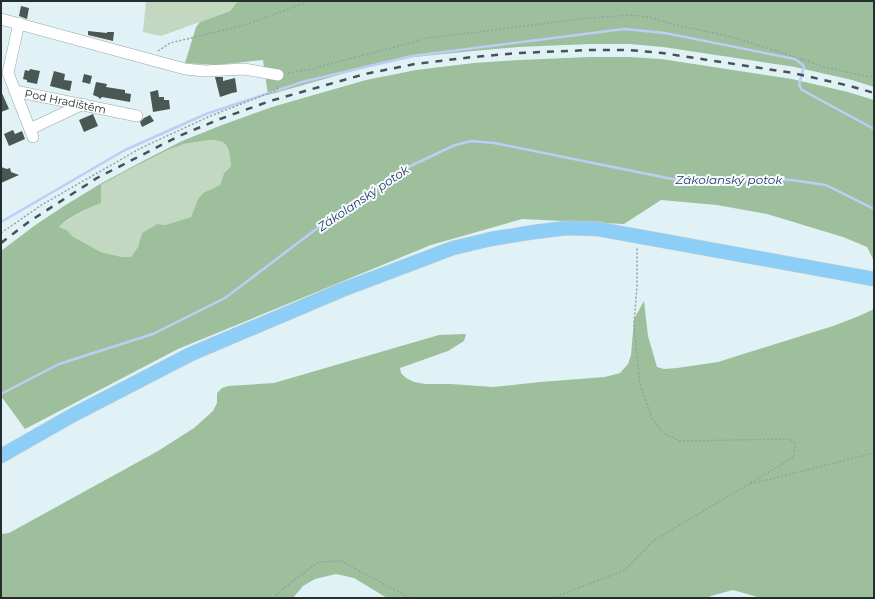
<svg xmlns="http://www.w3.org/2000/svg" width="875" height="599" viewBox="0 0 875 599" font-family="Montserrat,sans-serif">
<rect width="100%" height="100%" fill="#e0f2f5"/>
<g fill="#c2d8c0">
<path d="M 146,1 L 238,1 L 230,11 L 161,36 L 143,32 Z"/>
<path d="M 209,140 C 213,140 216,140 219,141 C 230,143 230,157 231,166 L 224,173 L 220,185 L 203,193 L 198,199 L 191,217 L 165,225 L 157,224 L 142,233 L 138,247 L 131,257 L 122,257 L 101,252 L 72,236 L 67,230 L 59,227 C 72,217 85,209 100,203 L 101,185 L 132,168 L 168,150 L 184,144 Z"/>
</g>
<g fill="#9ebf9b" fill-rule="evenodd">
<path d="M 238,1 L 874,1 L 874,87 L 852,80 L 795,67 L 663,47 L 629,44 L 590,44 L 518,47 L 473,51 L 414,57 L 363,68 L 268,95 L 263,60 L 216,65 L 185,63 L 196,27 L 200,22 L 230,11 Z"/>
<path d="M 590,57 L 629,57 L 661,59 L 792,79 L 848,92 L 874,100 L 874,261 L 867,247 L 843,237 L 767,214 L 717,205 L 661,200 L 624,224 L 522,219 L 431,245 L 178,349 L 25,429 L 1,396 L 1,251 L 34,226 L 64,206 L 100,184 L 141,162 L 182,141 L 222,125 L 272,107 L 366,80 L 416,70 L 474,63 L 519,60 ZM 209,140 C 213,140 216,140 219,141 C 230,143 230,157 231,166 L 224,173 L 220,185 L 203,193 L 198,199 L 191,217 L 165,225 L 157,224 L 142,233 L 138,247 L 131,257 L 122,257 L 101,252 L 72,236 L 67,230 L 59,227 C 70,216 86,209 101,203 L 101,185 L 132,168 L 168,150 L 184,144 Z"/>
<path d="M 644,301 L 648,336 L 657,367 L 664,369 L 677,368 L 718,362 L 833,326 L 859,316 L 874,309 L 874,598 L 761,598 L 733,590 L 711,596 L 708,598 L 387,598 L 354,578 L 336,574 L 315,579 L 303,586 L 293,598 L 1,598 L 1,534 L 9,533 L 158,451 L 194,428 L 213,411 L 217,403 L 217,393 L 222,388 L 228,386 L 274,383 L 439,335 L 466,334 L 464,341 L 448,351 L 400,368 L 401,373 L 406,378 L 414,382 L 425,384 L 451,384 L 493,387 L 540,382 L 605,377 L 620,373 L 628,364 L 631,355 L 634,319 Z"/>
</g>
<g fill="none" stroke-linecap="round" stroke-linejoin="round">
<g stroke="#bfccf7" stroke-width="2.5">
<path d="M 1,222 L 125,150 L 206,114 L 302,82 L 412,56 L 624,29 L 665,33 L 795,59 L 804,66 L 799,85 L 802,90 L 874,129"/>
<path d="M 1,394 L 59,364 L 153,334 L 225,298 L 348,205 L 400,171 L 455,145 L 471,141 L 494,143 L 677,180 L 791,180 L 826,185 L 874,209"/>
</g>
</g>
<g fill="#4a5854">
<path d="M 21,6 L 29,8 L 27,19 L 19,16 Z"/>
<path d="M 88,31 L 107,33 L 107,32 L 114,32 L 113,41 L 88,35 Z"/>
<path d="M 30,69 L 40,71 L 37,84 L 27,82 L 27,80 L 23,79 L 25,70 L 29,71 Z"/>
<path d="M 54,71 L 65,74 L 64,80 L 72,81 L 70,91 L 50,86 Z"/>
<path d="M 84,74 L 92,76 L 90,84 L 82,82 Z"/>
<path d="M 215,77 L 223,77 L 223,81 L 235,78 L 237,92 L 232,93 L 220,97 Z"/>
<path d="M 96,82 L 107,84 L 106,87 L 125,90 L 125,93 L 131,94 L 130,102 L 102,97 L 100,99 L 98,97 L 93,95 Z"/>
<path d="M 158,90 L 159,97 L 164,97 L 164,100 L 169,100 L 170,109 L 153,112 L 150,92 Z"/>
<path d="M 1,91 L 9,109 L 1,112 Z"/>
<path d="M 93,114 L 98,126 L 84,132 L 79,120 Z"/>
<path d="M 150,115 L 154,121 L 142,127 L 140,122 L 144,118 Z"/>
<path d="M 13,130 L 15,134 L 22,131 L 25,139 L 9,146 L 4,134 Z"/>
<path d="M 1,167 L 7,169 L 10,168 L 11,172 L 19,175 L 1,183 Z"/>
</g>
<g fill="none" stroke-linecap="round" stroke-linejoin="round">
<defs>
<g id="minor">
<path d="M 1,19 L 185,69 L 205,71 L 244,69 L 278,75"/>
<path id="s1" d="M 19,23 L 8,73 L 15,91 L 137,116"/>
<path d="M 15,91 L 33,137"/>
<path d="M 30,129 L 83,104"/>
</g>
<path id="major" d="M 1,456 L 73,415 L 191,354 L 342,290 L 453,248 L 491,239 L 534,232 L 567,228 L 598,229 L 874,279"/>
</defs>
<use href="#minor" stroke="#96a7aa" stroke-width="12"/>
<use href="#major" stroke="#cfd1d1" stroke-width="15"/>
<g stroke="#94a2a4" stroke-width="1.5" stroke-dasharray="2 2" stroke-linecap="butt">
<path d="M 158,51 L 170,43 L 245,25 L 302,4 L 307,1"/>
<path d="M 288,73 L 311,69 L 428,38 L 487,31 L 579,19 L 630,15 L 649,17 L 680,26 L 728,36 L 777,51 L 825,67 L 865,76 L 874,77"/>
<path d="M 1,233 L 43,204 L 141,148 L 208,117 L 277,90 L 278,85"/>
<path d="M 750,484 L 874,453"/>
<path d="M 273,598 L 294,580 L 319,562 L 341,561 L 410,598"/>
<path d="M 552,598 L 625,570 L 653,541 L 794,457 L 795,444 L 790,439 L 680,441 L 663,433 L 652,418 L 640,384 L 634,324 L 637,285 L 637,248"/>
</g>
<use href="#minor" stroke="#fff" stroke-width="11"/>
<use href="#major" stroke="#8dcef6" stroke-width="14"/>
<path stroke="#495253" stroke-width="2.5" stroke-dasharray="7 7" stroke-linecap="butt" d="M 1,243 L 30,221 L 97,178 L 179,136 L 220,119 L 270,101 L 365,74 L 415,64 L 473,57 L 518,53 L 590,50 L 629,50 L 662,53 L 793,73 L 850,86 L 874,93"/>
</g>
<g text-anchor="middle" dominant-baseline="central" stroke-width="4" stroke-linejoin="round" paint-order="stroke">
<g font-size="11" fill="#262d2e" stroke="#f6fdfe">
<text stroke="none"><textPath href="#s1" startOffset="122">Pod Hradištěm</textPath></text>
</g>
<g font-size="12" font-style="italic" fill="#293468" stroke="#f6fdfe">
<text x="729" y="179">Zákolanský potok</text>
<text transform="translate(363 198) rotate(-34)">Zákolanský potok</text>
</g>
</g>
<rect width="875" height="599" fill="none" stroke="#262d2e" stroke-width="4"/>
</svg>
